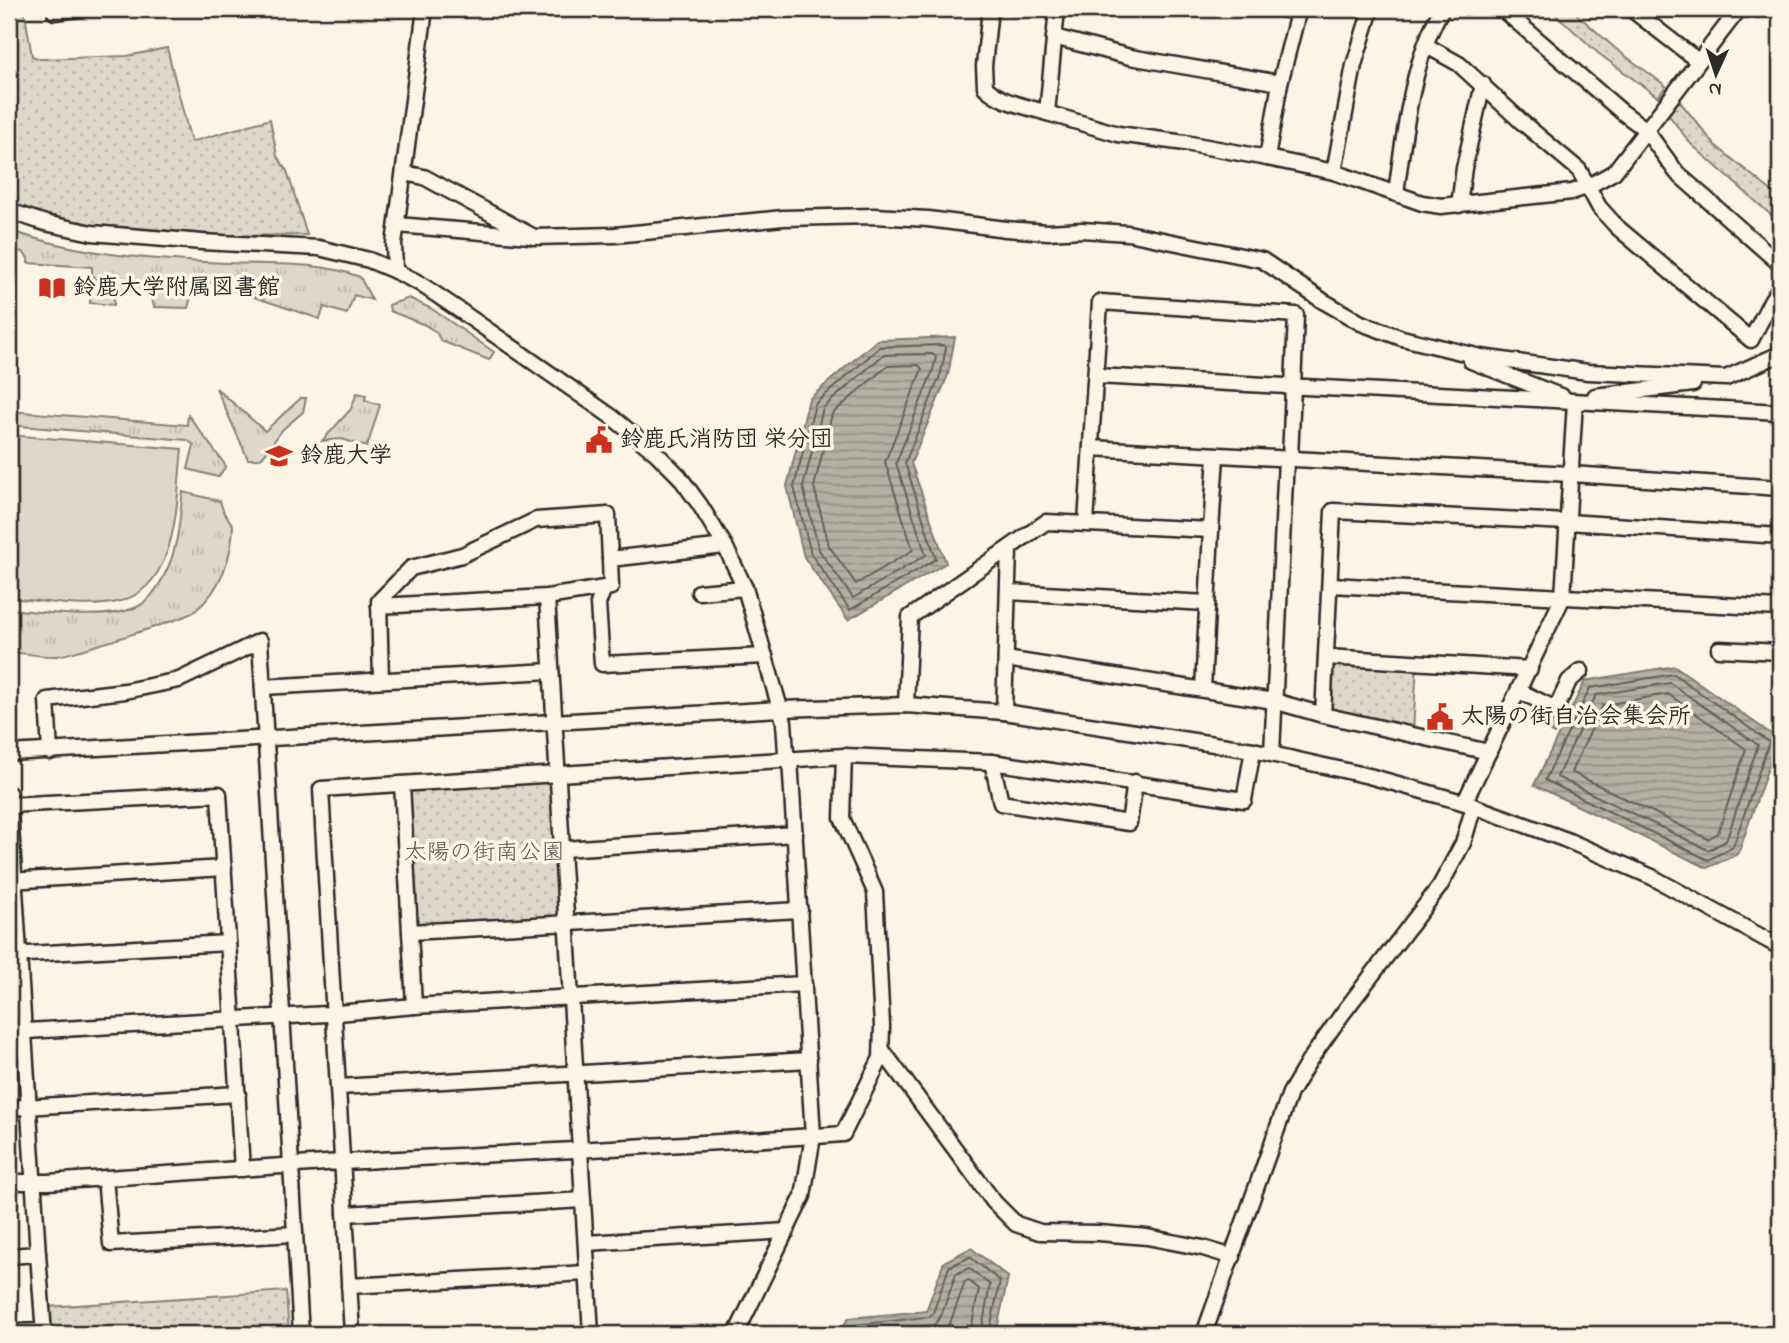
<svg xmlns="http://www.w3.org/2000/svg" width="1789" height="1343" viewBox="0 0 1789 1343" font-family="'Indie Flower','Klee One',sans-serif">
<defs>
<pattern id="grass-tufts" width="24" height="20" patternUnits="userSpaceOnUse" patternTransform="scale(1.75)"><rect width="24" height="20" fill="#ded8ca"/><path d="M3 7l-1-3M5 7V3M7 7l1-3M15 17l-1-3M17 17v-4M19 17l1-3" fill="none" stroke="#bfbaae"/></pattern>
<pattern id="park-dots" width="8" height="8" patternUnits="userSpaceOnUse" patternTransform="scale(1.75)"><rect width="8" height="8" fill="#ded8ca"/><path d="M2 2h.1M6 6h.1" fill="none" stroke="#bfbaae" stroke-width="1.8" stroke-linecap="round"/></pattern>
<pattern id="water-rules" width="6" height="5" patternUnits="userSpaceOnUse" patternTransform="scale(1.75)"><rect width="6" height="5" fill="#b4b0a5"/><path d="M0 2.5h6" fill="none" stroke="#938f87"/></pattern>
</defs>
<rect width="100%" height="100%" fill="#fcf5e5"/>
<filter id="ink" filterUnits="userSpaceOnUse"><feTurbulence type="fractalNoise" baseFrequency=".0143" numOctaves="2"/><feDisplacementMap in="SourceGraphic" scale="14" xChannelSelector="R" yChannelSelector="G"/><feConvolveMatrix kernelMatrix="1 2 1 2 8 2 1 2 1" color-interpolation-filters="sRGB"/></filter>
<g filter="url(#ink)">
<g fill="url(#grass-tufts)" stroke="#84827a" stroke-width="2">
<path d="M 9,230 C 79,255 153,260 227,263 C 270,265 320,261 360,277 L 372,300 L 354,295 L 347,314 L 324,307 L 320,319 L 203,280 L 200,288 L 194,286 L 188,308 L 154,307 C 151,288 128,290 114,295 L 114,305 L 90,303 L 91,292 L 98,284 L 96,278 L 92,276 L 92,267 L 28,263 L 28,258 L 23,252 L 9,249 Z"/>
<path d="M 409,298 L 432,309 L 494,352 L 489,360 L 441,341 L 436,332 L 425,325 L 390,311 L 389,305 Z"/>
<path d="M 216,388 L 265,431 L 301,398 L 306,398 L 303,412 L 283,429 L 263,456 L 259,459 L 248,459 Z"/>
<path d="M 357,393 L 366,395 L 365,400 L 380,405 L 367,447 L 342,439 L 322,441 L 351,409 Z"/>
<path d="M 9,411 L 187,425 L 188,415 L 226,466 L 218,477 L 188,469 L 194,445 L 187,440 L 9,425 Z"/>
<path d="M 183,492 L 220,501 L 224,513 L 233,525 C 232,557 221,590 195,611 C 188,618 71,654 57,656 C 42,657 24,653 9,652 L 9,609 C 44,612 107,622 139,606 C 156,597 171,565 175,546 C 180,529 180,510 183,492 Z"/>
</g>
<g fill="url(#park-dots)" stroke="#84827a" stroke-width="2">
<path d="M 9,9 L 24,9 L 32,56 L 40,59 L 127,56 L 167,48 L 191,142 L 270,119 L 277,156 L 287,171 L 307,235 L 237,236 L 91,225 L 51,217 L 9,203 Z"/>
<path d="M 1550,9 L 1571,9 L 1616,49 L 1666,86 L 1658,97 L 1598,53 Z"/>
<path d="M 1676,97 L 1715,145 L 1780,198 L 1780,223 L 1691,144 L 1665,110 Z"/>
<path d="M 1327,658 L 1417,663 L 1413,732 L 1324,714 Z"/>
<path d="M 549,780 L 553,783 L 559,917 L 418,927 L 414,922 L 407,793 L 412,788 Z"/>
<path d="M 286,1291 L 289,1334 L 50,1334 L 48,1307 Z"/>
</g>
<path fill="#ded8ca" stroke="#84827a" stroke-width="2" d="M 9,435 L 182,449 C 176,499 180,588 117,602 C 86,609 41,601 9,598 Z"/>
<g fill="url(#water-rules)" stroke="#7d7b74" stroke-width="2">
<path d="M 955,337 L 948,375 L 911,463 L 946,563 L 848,620 L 804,557 L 787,486 L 809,399 L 877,340 Z"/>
<path d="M 1675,666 L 1778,739 L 1738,854 L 1707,868 L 1534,785 L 1585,681 Z"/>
<path d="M 1536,704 L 1563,717 L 1554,734 L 1528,721 Z"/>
<path d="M 971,1248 L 1008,1277 L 996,1334 L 837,1334 L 849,1318 L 926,1311 L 944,1262 Z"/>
</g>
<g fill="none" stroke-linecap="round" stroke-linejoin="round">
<g stroke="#62605c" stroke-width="2">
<path d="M 943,345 L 946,348 L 941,373 L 905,463 L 936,559 L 850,610 L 811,554 L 794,487 L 815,404 L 880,347 Z"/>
<path d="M 932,354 L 936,357 L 933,370 L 896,463 L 926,555 L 853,598 L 819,550 L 803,487 L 823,408 L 883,355 Z"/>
<path d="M 919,365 L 922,369 L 885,462 L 913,550 L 856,584 L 829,546 L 814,487 L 832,414 L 887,366 Z"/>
<path d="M 1674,674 L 1769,742 L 1733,847 L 1708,860 L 1545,780 L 1590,688 Z"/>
<path d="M 1670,683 L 1758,745 L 1726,841 L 1708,850 L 1557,777 L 1596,695 Z"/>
<path d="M 1668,694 L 1746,749 L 1718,833 L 1708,839 L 1571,772 L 1603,705 Z"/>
<path d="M 846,1334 L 854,1325 L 929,1317 L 933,1313 L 949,1267 L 970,1257 L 1000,1281 L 989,1334"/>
<path d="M 857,1334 L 934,1325 L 941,1316 L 956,1274 L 969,1268 L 990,1285 L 981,1334"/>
<path d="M 939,1334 L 950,1323 L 965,1282 L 968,1280 L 979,1289 L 970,1334"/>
</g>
<defs>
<g id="minor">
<path d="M 55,9 L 55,12 L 78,9"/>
<path d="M 990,9 L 984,66 L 985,87 C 1001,103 1026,106 1047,113"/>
<path d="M 1057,9 L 1047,113 L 1118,134 L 1185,143 L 1267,158"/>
<path d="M 1281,9 L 1298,12"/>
<path d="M 1299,9 L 1280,83 L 1267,158 L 1334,172 L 1354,65 L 1371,9"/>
<path d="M 1502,9 L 1622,112 L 1645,129 L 1677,173 L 1780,264"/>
<path d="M 1631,9 L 1698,61"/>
<path d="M 1054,37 L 1130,57 L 1280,83"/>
<path d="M 1427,46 L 1459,64 L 1523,123 L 1579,170 L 1599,207 L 1617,227 L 1751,340 L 1772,299 L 1780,288"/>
<path d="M 1334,172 L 1422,203 L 1441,206 L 1572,192 L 1589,186 L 1614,172 L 1739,9"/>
<path d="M 404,173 L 424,177 L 534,237 L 615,235 L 783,218 L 874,216 L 928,219 L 1006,229 L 1048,232 L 1082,230 L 1128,233 L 1262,260 L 1323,301 L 1361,323 L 1402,338 L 1481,357 L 1588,372 L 1726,378 L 1780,354"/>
<path d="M 1396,193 C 1404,136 1412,59 1442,9"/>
<path d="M 1459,205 L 1464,168 L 1483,84"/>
<path d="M 9,211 L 45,223 L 92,233 L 202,242 L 319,248 L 369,260 L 395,271 L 419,283 L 459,310 L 612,417 L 656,453 L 679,476 L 700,505 L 725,546 L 745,588 L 784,722 L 786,753 L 790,759 L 813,1136 L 803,1196 L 736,1334"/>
<path d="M 397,225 L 530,236"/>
<path d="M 395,271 L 394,244 L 425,9"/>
<path d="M 1471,361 L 1563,397"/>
<path d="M 1096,376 L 1780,412"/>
<path d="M 1595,396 L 1693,384"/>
<path d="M 1091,448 L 1571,474 L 1780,488"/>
<path d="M 1086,523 L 1100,302 L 1296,315 L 1290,459"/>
<path d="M 1211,530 L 1216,456"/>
<path d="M 1330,585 L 1780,608"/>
<path d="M 604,588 L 598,604 L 602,664 L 765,656"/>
<path d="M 699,592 L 745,588"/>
<path d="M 1008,592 L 1207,603"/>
<path d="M 547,597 L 591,1334"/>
<path d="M 379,606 L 547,597 L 611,587 L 610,559 L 725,546"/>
<path d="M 1719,649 L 1780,652"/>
<path d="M 1326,657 L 1530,669"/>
<path d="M 1006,659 L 1274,701 L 1323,715 L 1489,752"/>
<path d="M 381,680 L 379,601 L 411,568 L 462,555 L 536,520 L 608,515 L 610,559"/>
<path d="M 263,687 L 551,671"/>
<path d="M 1519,691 L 1556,709 L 1569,681 L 1581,671"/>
<path d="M 906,705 L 910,617 L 1046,522 L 1211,530 L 1203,689"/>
<path d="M 1004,712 L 1009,549"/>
<path d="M 1323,715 L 1333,511 L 1568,522 L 1780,536"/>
<path d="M 50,752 L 47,700 L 125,691 L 179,680 L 260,641 L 301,1334"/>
<path d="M 9,753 L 780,709 L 906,705 L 1004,712 L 1253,750 L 1369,776 L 1462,802 L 1564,839 L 1652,877 L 1780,947"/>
<path d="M 1272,753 L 1286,459"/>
<path d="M 844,756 L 992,762 L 1244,800 L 1253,750"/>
<path d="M 992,762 L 1001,803 L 1129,823 L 1135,782"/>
<path d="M 402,784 L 414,1006"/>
<path d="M 9,794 L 38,1254"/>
<path d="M 1462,802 L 1468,795 L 1563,597 L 1575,402"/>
<path d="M 9,805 L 219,794 L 242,1169"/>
<path d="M 563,849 L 795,834"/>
<path d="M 9,881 L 224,868"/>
<path d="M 410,932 L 800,910"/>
<path d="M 10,955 L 228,943"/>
<path d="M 9,1032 L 327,1014 L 414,1006 L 804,984"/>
<path d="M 882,1050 L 994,1202 L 1016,1224 L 1040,1232 L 1099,1233 L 1147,1237 L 1203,1248 L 1233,1257"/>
<path d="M 339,1087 L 809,1060"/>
<path d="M 9,1108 L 238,1094"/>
<path d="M 105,1178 L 111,1244 L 295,1234"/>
<path d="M 9,1182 L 48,1182 C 145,1176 242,1168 340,1162 C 508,1153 676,1146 843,1134 L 881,1058 L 882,1026 L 875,892 L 842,818 L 844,756 L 321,789 C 332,971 341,1153 352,1334"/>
<path d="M 345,1214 L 583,1200"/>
<path d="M 586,1243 L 787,1231"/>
<path d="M 9,1256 L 38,1254 L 44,1334"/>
<path d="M 349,1286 L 587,1273"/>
<path d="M 9,1332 L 43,1331"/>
<path d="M 1204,1334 L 1290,1093 L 1309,1061 L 1343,1013 L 1440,886 L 1463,843 L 1474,806"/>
</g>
</defs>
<use href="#minor" stroke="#2b2b2b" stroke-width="19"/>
<use href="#minor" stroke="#fcf5e5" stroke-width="14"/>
</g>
</g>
<defs>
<symbol id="library-bare" viewBox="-9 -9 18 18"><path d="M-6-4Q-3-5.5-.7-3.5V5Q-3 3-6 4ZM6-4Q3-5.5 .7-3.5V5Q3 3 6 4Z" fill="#c8321e" stroke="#fcf5e5" stroke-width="2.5" paint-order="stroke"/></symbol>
<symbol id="civic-bare" viewBox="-9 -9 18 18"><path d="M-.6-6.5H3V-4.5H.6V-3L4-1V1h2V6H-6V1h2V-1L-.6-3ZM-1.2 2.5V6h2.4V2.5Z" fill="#c8321e" stroke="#fcf5e5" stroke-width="2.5" paint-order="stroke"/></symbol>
<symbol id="university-bare" viewBox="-9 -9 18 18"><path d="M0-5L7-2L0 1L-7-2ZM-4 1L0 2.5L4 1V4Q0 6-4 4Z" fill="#c8321e" stroke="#fcf5e5" stroke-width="2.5" paint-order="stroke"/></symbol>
</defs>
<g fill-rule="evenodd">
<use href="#library-bare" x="33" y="269" width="38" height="38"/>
<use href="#civic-bare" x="580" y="421" width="38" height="38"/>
<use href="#university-bare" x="260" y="437" width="38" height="38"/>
<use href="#civic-bare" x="1421" y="698" width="38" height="38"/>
</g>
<g text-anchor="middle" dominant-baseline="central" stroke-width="7" stroke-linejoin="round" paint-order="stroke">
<g font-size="23" font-weight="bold" fill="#2b2b2b" stroke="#fcf5e5" text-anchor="start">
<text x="73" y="288">鈴鹿大学附属図書館</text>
<text x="620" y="440">鈴鹿氏消防団 栄分団</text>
<text x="300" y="456">鈴鹿大学</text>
<text x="1461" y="717">太陽の街自治会集会所</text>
</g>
<g font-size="23" fill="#585653" stroke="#fcf5e5">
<text x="484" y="853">太陽の街南公園</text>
</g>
</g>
<rect width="1789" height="1343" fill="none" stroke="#fcf5e5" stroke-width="35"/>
<rect x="18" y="18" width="1754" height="1308" fill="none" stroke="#2b2b2b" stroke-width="2.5" filter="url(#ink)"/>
<g transform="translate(1716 74) rotate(183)" stroke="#fcf5e5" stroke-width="5" paint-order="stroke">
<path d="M0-5L12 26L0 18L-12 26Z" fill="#2b2b2b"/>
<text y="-10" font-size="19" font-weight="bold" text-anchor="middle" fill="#2b2b2b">N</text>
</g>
</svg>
